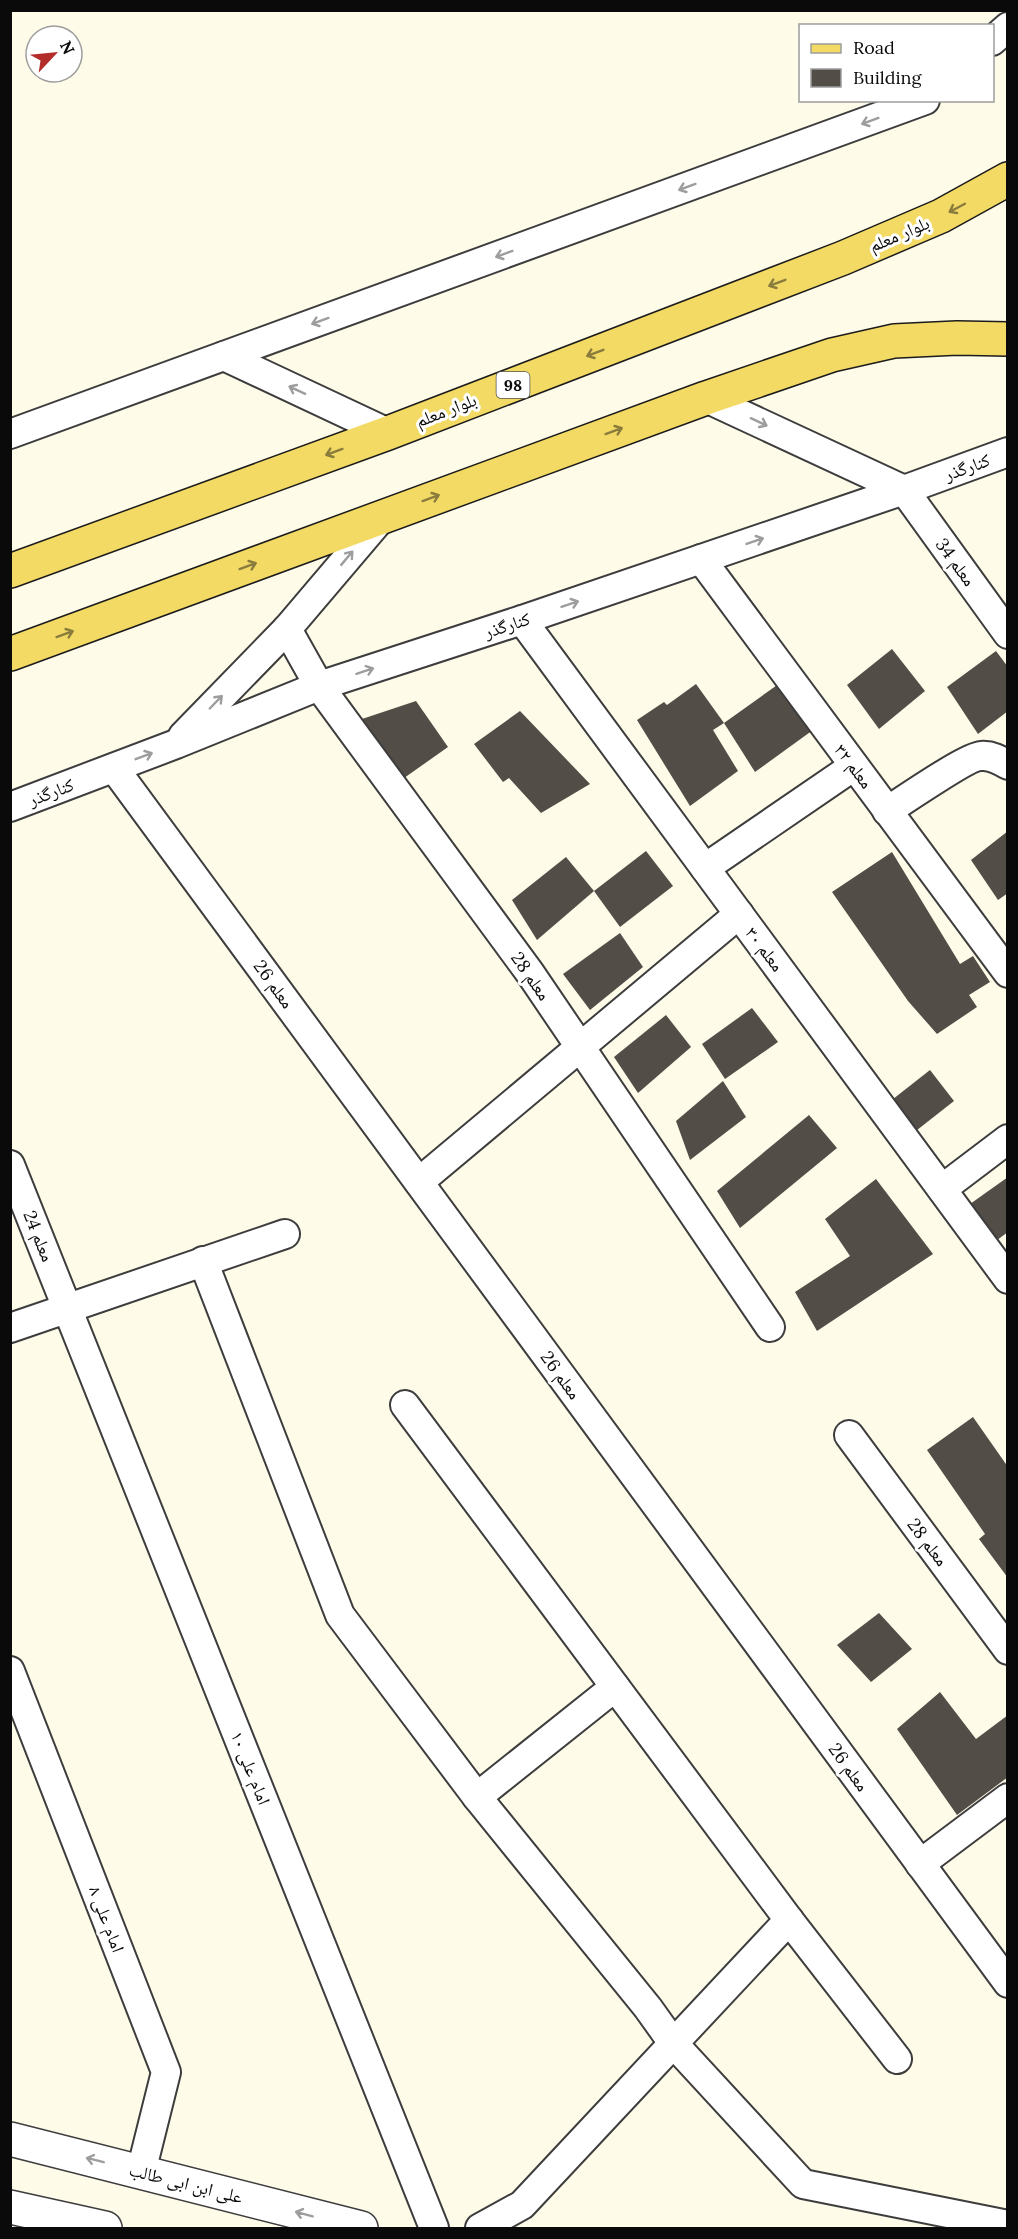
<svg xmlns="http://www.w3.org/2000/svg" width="1018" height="2239" viewBox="0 0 1018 2239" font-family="Lora,'Noto Naskh Arabic',serif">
<rect width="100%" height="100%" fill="#fefbe9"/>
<g fill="#524d47">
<path d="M 892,649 L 925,691 L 879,729 L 847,685 Z"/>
<path d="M 996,651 L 1008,667 L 1008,711 L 978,734 L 947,687 Z"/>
<path d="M 780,683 L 813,730 L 755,772 L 724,723 Z"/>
<path d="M 696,684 L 724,723 L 713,730 L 738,771 L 690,806 L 637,720 L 664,702 L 667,705 Z"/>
<path d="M 416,701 L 448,747 L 380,795 L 338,727 Z"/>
<path d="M 520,711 L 590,784 L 541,813 L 509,778 L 503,782 L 474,744 Z"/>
<path d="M 1008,831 L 1008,893 L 998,900 L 971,860 Z"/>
<path d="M 646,851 L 673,886 L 620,927 L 594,891 Z"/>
<path d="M 892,852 L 960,964 L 973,956 L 990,982 L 969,995 L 977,1007 L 937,1034 L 908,1001 L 832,892 Z"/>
<path d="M 566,857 L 594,891 L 537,940 L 512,900 Z"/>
<path d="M 620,933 L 643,967 L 590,1010 L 563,974 Z"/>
<path d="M 752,1008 L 778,1042 L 725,1079 L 702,1044 Z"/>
<path d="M 666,1015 L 691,1047 L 638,1093 L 614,1057 Z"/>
<path d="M 930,1070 L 954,1101 L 912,1134 L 888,1103 Z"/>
<path d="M 723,1081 L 746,1117 L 690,1160 L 676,1121 Z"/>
<path d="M 809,1115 L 837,1148 L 740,1228 L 717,1191 Z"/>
<path d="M 1008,1177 L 1008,1232 L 982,1251 L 956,1214 Z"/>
<path d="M 876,1179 L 933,1254 L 817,1331 L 795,1292 L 850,1256 L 825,1219 Z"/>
<path d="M 973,1417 L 1008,1467 L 1008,1578 L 979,1539 L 985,1534 L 927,1450 Z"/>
<path d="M 879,1613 L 912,1649 L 871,1682 L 837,1645 Z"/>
<path d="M 940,1692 L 976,1739 L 1008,1715 L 1008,1777 L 957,1815 L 897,1729 Z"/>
</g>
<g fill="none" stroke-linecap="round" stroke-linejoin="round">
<defs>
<g id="minor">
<path d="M 992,41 L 1008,27"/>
<path d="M 224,356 L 388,433"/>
<path d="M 706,398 L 904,490 L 1008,634"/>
<path d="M 10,434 L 925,100"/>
<path d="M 701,559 L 1008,973"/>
<path d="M 522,620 L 1008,1279"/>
<path d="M 287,629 L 319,686 L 530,973 L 770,1327"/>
<path d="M 183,736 L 287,629 L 383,516"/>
<path d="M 114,768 L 1008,1983"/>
<path d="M 10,807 L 176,744 L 319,686 L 522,620 L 904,490 L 1008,452"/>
<path d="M 887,811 C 903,801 968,756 981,756 C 991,755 1000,760 1008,765"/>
<path d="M 705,868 L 854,766"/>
<path d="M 10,1165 L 434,2228"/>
<path d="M 419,1182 L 739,914"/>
<path d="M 942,1189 L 1008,1139"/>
<path d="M 203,1261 L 340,1615 L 477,1797 L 648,2008 L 673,2043 L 803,2184 L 1008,2225"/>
<path d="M 10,1328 L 285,1234"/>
<path d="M 405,1405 L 789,1920 L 897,2059"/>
<path d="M 849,1435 L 1008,1650"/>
<path d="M 10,1671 L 166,2072 L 141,2172"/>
<path d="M 477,1797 L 615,1687"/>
<path d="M 920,1864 L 1008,1798"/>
<path d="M 480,2228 L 522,2205 L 789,1920"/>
</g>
<g id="tertiary">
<path d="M 10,2139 L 361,2228"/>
<path d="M 10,2207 L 105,2228"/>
</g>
<g id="primary">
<path d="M 10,571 L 388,433 L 843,258 L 941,216 L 1008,179"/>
<path d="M 10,654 L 706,398 L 832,355 L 894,341 L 957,338 L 1008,339"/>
</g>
</defs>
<use href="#minor" stroke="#3d3d3d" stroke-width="32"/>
<use href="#tertiary" stroke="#3d3d3d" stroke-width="36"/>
<use href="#primary" stroke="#1b1b1b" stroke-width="36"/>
<use href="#minor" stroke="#fff" stroke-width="28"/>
<use href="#tertiary" stroke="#fff" stroke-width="33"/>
<use href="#primary" stroke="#f2da65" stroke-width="33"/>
</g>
<defs><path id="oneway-shaft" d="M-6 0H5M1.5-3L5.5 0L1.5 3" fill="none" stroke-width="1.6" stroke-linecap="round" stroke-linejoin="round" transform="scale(1.5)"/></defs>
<g stroke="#9d9d9d">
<use href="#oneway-shaft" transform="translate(870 121) rotate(160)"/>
<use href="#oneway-shaft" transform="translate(687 187) rotate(160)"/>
<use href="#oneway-shaft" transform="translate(504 254) rotate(160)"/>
<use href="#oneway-shaft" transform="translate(320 321) rotate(160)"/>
<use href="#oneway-shaft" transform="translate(297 390) rotate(-155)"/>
<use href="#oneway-shaft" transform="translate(759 422) rotate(25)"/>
<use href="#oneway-shaft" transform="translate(755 541) rotate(-19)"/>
<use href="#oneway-shaft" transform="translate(347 558) rotate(-50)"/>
<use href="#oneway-shaft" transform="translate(570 604) rotate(-19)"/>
<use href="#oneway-shaft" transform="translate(365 671) rotate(-18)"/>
<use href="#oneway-shaft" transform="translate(216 702) rotate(-46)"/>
<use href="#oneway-shaft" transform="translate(144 756) rotate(-21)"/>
<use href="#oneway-shaft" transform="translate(95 2160) rotate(-166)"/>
<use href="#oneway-shaft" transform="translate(304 2214) rotate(-165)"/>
</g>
<g stroke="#8a7c3c">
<use href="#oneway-shaft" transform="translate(957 208) rotate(152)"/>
<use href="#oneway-shaft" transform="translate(777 283) rotate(159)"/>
<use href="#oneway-shaft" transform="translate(595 353) rotate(159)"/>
<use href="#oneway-shaft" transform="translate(614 431) rotate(-20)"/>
<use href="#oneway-shaft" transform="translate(334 452) rotate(160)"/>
<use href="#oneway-shaft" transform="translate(431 498) rotate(-20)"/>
<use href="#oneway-shaft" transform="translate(248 566) rotate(-20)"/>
<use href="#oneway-shaft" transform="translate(65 634) rotate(-20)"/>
</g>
<g text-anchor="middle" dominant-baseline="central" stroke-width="6" stroke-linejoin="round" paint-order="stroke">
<rect fill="#fff" stroke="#545454" stroke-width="1.5" x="496.5" y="372" width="33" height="26" rx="4.5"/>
<g font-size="16" font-weight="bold" fill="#0a0a0a">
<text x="513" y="385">98</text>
</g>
<g font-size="18" fill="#0a0a0a" stroke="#fff">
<text transform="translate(899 234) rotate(-23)">بلوار معلم</text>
<text transform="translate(446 410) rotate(-21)">بلوار معلم</text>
<text transform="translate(967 467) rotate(-20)">کنارگذر</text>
<text transform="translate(956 562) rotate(54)">معلم 34</text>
<text transform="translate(507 625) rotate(-18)">کنارگذر</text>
<text transform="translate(854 766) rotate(53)">معلم ۳۲</text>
<text transform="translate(51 792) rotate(-21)">کنارگذر</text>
<text transform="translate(765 949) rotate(53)">معلم ۳۰</text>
<text transform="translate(531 976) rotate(55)">معلم 28</text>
<text transform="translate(274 984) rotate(54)">معلم 26</text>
<text transform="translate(39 1236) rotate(68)">معلم 24</text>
<text transform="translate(561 1375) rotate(54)">معلم 26</text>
<text transform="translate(928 1542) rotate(53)">معلم 28</text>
<text transform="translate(849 1767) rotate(54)">معلم 26</text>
<text transform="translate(251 1768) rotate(68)">امام علی ۱۰</text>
<text transform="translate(107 1919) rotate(69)">امام علی ۸</text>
<text transform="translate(186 2183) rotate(14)">علی ابن ابی طالب</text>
</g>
</g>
<rect width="1018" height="2239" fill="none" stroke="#0a0a0a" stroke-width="24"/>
<rect x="799" y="24" width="195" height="78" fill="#ffffff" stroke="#9d9d9d" stroke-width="1.5"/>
<rect x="811" y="44" width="30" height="9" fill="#f2da65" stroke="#9d9d9d" stroke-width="1.5"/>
<text x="853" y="54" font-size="18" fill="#0a0a0a">Road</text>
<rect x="811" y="69" width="30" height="18" fill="#524d47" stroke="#9d9d9d" stroke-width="1.5"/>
<text x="853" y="84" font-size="18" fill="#0a0a0a">Building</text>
<g transform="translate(54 54) rotate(64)"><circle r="28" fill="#ffffff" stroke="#9d9d9d" stroke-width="1.5"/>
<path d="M0-4.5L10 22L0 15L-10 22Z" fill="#b32d2a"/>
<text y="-9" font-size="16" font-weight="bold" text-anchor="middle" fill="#0a0a0a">N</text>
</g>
</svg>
